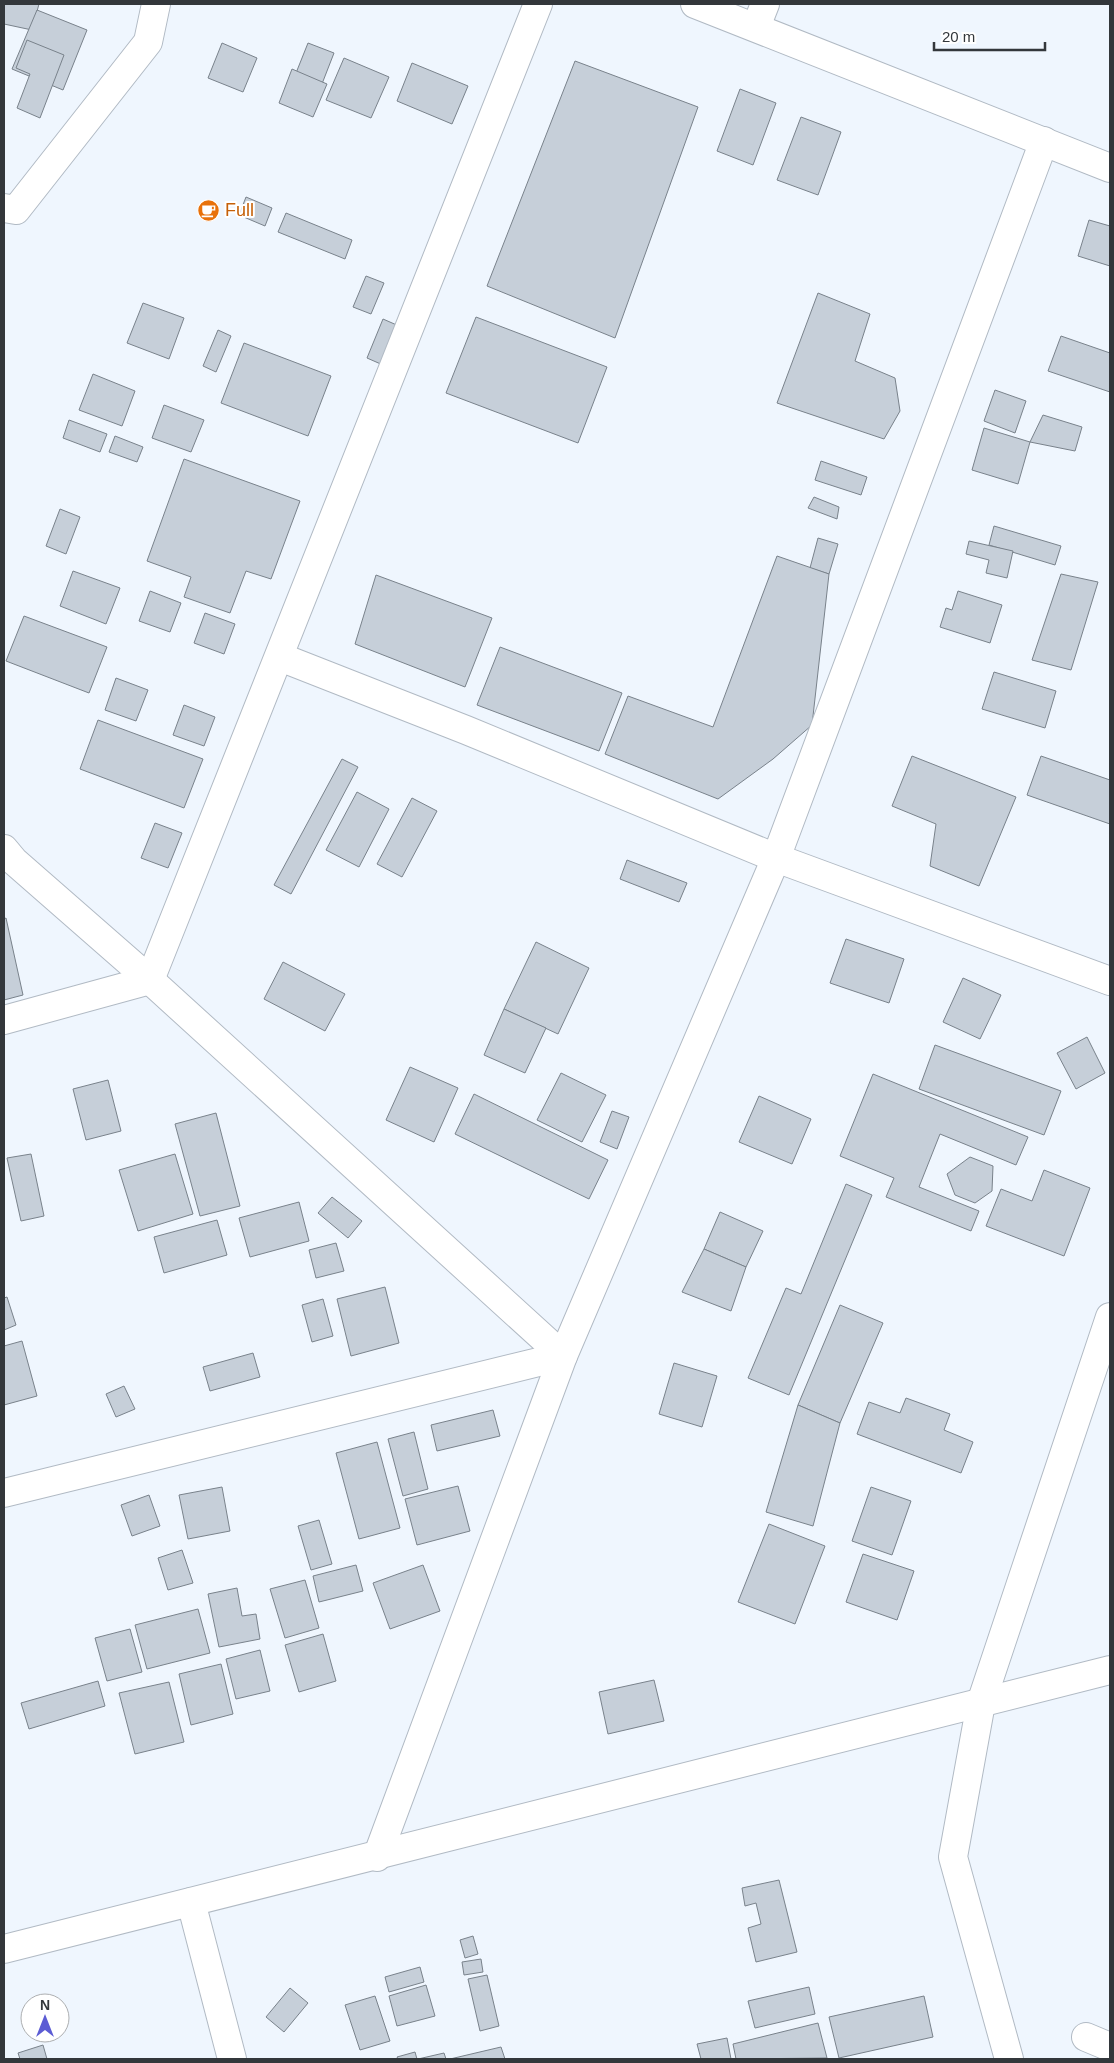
<svg xmlns="http://www.w3.org/2000/svg" width="1114" height="2063" viewBox="0 0 1114 2063" font-family="Helvetica,sans-serif">
<rect width="100%" height="100%" fill="#eff6fe"/>
<g fill="#c6cfd9" stroke="#79828b">
<path d="M 4,4 L 39,4 L 32,30 L 4,24 Z"/>
<path d="M 37,10 L 87,30 L 63,90 L 12,69 Z"/>
<path d="M 27,40 L 64,55 L 40,118 L 17,108 L 30,74 L 16,68 Z"/>
<path d="M 222,43 L 257,58 L 243,92 L 208,78 Z"/>
<path d="M 308,43 L 334,53 L 320,89 L 294,78 Z"/>
<path d="M 344,58 L 389,77 L 371,118 L 326,100 Z"/>
<path d="M 575,61 L 698,107 L 615,338 L 487,286 Z"/>
<path d="M 412,63 L 468,86 L 452,124 L 397,101 Z"/>
<path d="M 292,69 L 327,84 L 313,117 L 279,103 Z"/>
<path d="M 740,89 L 776,103 L 753,165 L 717,151 Z"/>
<path d="M 801,117 L 841,132 L 818,195 L 777,180 Z"/>
<path d="M 246,197 L 272,208 L 265,226 L 239,215 Z"/>
<path d="M 286,213 L 352,240 L 345,259 L 278,232 Z"/>
<path d="M 1089,220 L 1110,226 L 1110,266 L 1078,256 Z"/>
<path d="M 366,276 L 384,283 L 371,314 L 353,307 Z"/>
<path d="M 818,293 L 870,314 L 855,361 L 895,378 L 900,411 L 884,439 L 777,403 Z"/>
<path d="M 143,303 L 184,318 L 169,359 L 127,343 Z"/>
<path d="M 476,317 L 607,367 L 578,443 L 446,393 Z"/>
<path d="M 383,319 L 399,326 L 383,365 L 367,358 Z"/>
<path d="M 218,330 L 231,336 L 216,372 L 203,366 Z"/>
<path d="M 1061,336 L 1110,353 L 1110,392 L 1048,371 Z"/>
<path d="M 244,343 L 331,376 L 308,436 L 221,403 Z"/>
<path d="M 93,374 L 135,391 L 122,426 L 79,410 Z"/>
<path d="M 995,390 L 1026,401 L 1015,433 L 984,421 Z"/>
<path d="M 164,405 L 204,420 L 191,452 L 152,438 Z"/>
<path d="M 1043,415 L 1082,427 L 1075,451 L 1030,442 Z"/>
<path d="M 69,420 L 107,434 L 100,452 L 63,438 Z"/>
<path d="M 984,428 L 1030,442 L 1018,484 L 972,470 Z"/>
<path d="M 115,436 L 143,447 L 137,462 L 109,452 Z"/>
<path d="M 184,459 L 300,501 L 271,579 L 246,571 L 230,613 L 184,597 L 191,577 L 147,561 Z"/>
<path d="M 821,461 L 867,477 L 861,495 L 815,480 Z"/>
<path d="M 814,497 L 839,507 L 837,519 L 808,508 Z"/>
<path d="M 60,509 L 80,517 L 66,554 L 46,546 Z"/>
<path d="M 994,526 L 1061,546 L 1055,565 L 989,545 Z"/>
<path d="M 818,538 L 838,544 L 829,574 L 810,568 Z"/>
<path d="M 969,541 L 1013,551 L 1007,578 L 986,573 L 989,560 L 966,554 Z"/>
<path d="M 777,556 L 829,574 L 812,725 L 773,759 L 718,799 L 605,754 L 628,696 L 713,727 Z"/>
<path d="M 73,571 L 120,588 L 106,624 L 60,606 Z"/>
<path d="M 1061,574 L 1098,582 L 1071,670 L 1032,660 Z"/>
<path d="M 376,575 L 492,618 L 465,687 L 355,644 Z"/>
<path d="M 150,591 L 181,603 L 170,632 L 139,621 Z"/>
<path d="M 958,591 L 1002,605 L 990,643 L 940,627 L 946,608 L 952,610 Z"/>
<path d="M 205,613 L 235,624 L 224,654 L 194,643 Z"/>
<path d="M 24,616 L 107,647 L 89,693 L 6,661 Z"/>
<path d="M 500,647 L 622,693 L 599,751 L 477,705 Z"/>
<path d="M 994,672 L 1056,691 L 1045,728 L 982,709 Z"/>
<path d="M 116,678 L 148,690 L 136,721 L 105,710 Z"/>
<path d="M 184,705 L 215,717 L 204,746 L 173,735 Z"/>
<path d="M 98,720 L 203,759 L 184,808 L 80,769 Z"/>
<path d="M 912,756 L 1016,797 L 979,886 L 930,866 L 936,824 L 892,806 Z"/>
<path d="M 1041,756 L 1110,780 L 1110,824 L 1027,795 Z"/>
<path d="M 342,759 L 358,767 L 291,894 L 274,885 Z"/>
<path d="M 357,792 L 389,809 L 359,867 L 326,850 Z"/>
<path d="M 412,798 L 437,811 L 402,877 L 377,864 Z"/>
<path d="M 155,823 L 182,833 L 168,868 L 141,858 Z"/>
<path d="M 627,860 L 687,883 L 679,902 L 620,879 Z"/>
<path d="M 6,918 L 23,995 L 4,1000 L 4,919 Z"/>
<path d="M 846,939 L 904,959 L 889,1003 L 830,983 Z"/>
<path d="M 536,942 L 589,968 L 558,1034 L 504,1009 Z"/>
<path d="M 283,962 L 345,994 L 325,1031 L 264,999 Z"/>
<path d="M 963,978 L 1001,995 L 980,1039 L 943,1022 Z"/>
<path d="M 504,1009 L 546,1028 L 525,1073 L 484,1055 Z"/>
<path d="M 1087,1037 L 1105,1073 L 1076,1089 L 1057,1053 Z"/>
<path d="M 935,1045 L 1061,1091 L 1044,1135 L 919,1089 Z"/>
<path d="M 410,1067 L 458,1088 L 434,1142 L 386,1120 Z"/>
<path d="M 561,1073 L 606,1095 L 582,1142 L 537,1120 Z"/>
<path d="M 873,1074 L 1028,1137 L 1016,1165 L 940,1134 L 919,1187 L 979,1211 L 971,1231 L 886,1197 L 894,1178 L 840,1156 Z"/>
<path d="M 108,1080 L 121,1131 L 86,1140 L 73,1089 Z"/>
<path d="M 474,1094 L 608,1160 L 589,1199 L 455,1134 Z"/>
<path d="M 759,1096 L 811,1119 L 792,1164 L 739,1142 Z"/>
<path d="M 612,1111 L 629,1117 L 617,1149 L 600,1142 Z"/>
<path d="M 216,1113 L 240,1206 L 200,1216 L 175,1124 Z"/>
<path d="M 31,1154 L 44,1216 L 21,1221 L 7,1158 Z"/>
<path d="M 175,1154 L 193,1214 L 138,1231 L 119,1170 Z"/>
<path d="M 970,1157 L 993,1166 L 992,1191 L 975,1203 L 955,1195 L 947,1174 Z"/>
<path d="M 1044,1170 L 1090,1188 L 1064,1256 L 986,1226 L 1001,1189 L 1032,1201 Z"/>
<path d="M 846,1184 L 872,1195 L 789,1395 L 748,1378 L 786,1288 L 801,1294 Z"/>
<path d="M 332,1197 L 362,1221 L 348,1238 L 318,1213 Z"/>
<path d="M 299,1202 L 309,1241 L 250,1257 L 239,1218 Z"/>
<path d="M 720,1212 L 763,1231 L 746,1267 L 704,1249 Z"/>
<path d="M 217,1220 L 227,1255 L 164,1273 L 154,1237 Z"/>
<path d="M 336,1243 L 344,1271 L 316,1278 L 309,1250 Z"/>
<path d="M 704,1249 L 746,1267 L 731,1311 L 682,1292 Z"/>
<path d="M 385,1287 L 399,1343 L 351,1356 L 337,1299 Z"/>
<path d="M 7,1297 L 16,1325 L 4,1330 L 4,1298 Z"/>
<path d="M 323,1299 L 333,1336 L 312,1342 L 302,1305 Z"/>
<path d="M 840,1305 L 883,1323 L 840,1423 L 798,1405 Z"/>
<path d="M 22,1341 L 37,1396 L 4,1405 L 4,1346 Z"/>
<path d="M 253,1353 L 260,1377 L 210,1391 L 203,1367 Z"/>
<path d="M 674,1363 L 717,1376 L 702,1427 L 659,1414 Z"/>
<path d="M 124,1386 L 135,1409 L 116,1417 L 106,1394 Z"/>
<path d="M 906,1398 L 950,1414 L 944,1430 L 973,1442 L 961,1473 L 857,1434 L 869,1402 L 900,1413 Z"/>
<path d="M 798,1405 L 840,1423 L 813,1526 L 766,1512 Z"/>
<path d="M 493,1410 L 500,1436 L 437,1451 L 431,1425 Z"/>
<path d="M 414,1432 L 428,1489 L 403,1496 L 388,1439 Z"/>
<path d="M 377,1442 L 400,1528 L 359,1539 L 336,1453 Z"/>
<path d="M 458,1486 L 470,1531 L 417,1545 L 405,1499 Z"/>
<path d="M 222,1487 L 230,1531 L 188,1539 L 179,1495 Z"/>
<path d="M 871,1487 L 911,1501 L 892,1555 L 852,1541 Z"/>
<path d="M 149,1495 L 160,1526 L 132,1536 L 121,1505 Z"/>
<path d="M 319,1520 L 332,1564 L 311,1570 L 298,1526 Z"/>
<path d="M 769,1524 L 825,1546 L 795,1624 L 738,1602 Z"/>
<path d="M 182,1550 L 193,1583 L 168,1590 L 158,1558 Z"/>
<path d="M 863,1554 L 914,1571 L 897,1620 L 846,1602 Z"/>
<path d="M 356,1565 L 363,1591 L 319,1602 L 313,1576 Z"/>
<path d="M 423,1565 L 440,1611 L 390,1629 L 373,1583 Z"/>
<path d="M 305,1580 L 319,1628 L 285,1638 L 270,1589 Z"/>
<path d="M 237,1588 L 242,1616 L 256,1614 L 260,1639 L 219,1647 L 208,1594 Z"/>
<path d="M 198,1609 L 210,1653 L 147,1669 L 135,1625 Z"/>
<path d="M 130,1629 L 142,1672 L 107,1681 L 95,1638 Z"/>
<path d="M 323,1634 L 336,1681 L 299,1692 L 285,1645 Z"/>
<path d="M 260,1650 L 270,1691 L 236,1699 L 226,1659 Z"/>
<path d="M 221,1664 L 233,1714 L 191,1725 L 179,1674 Z"/>
<path d="M 654,1680 L 664,1721 L 608,1734 L 599,1692 Z"/>
<path d="M 98,1681 L 105,1706 L 29,1729 L 21,1703 Z"/>
<path d="M 169,1682 L 184,1742 L 135,1754 L 119,1693 Z"/>
<path d="M 779,1880 L 797,1952 L 756,1962 L 748,1928 L 761,1924 L 756,1903 L 745,1906 L 742,1888 Z"/>
<path d="M 473,1936 L 478,1954 L 465,1958 L 460,1940 Z"/>
<path d="M 481,1959 L 483,1972 L 464,1975 L 462,1962 Z"/>
<path d="M 420,1967 L 424,1982 L 389,1992 L 385,1977 Z"/>
<path d="M 487,1975 L 499,2026 L 480,2031 L 468,1979 Z"/>
<path d="M 426,1985 L 435,2016 L 397,2026 L 389,1996 Z"/>
<path d="M 809,1987 L 815,2014 L 755,2028 L 748,2001 Z"/>
<path d="M 290,1988 L 308,2003 L 284,2032 L 266,2017 Z"/>
<path d="M 375,1996 L 390,2041 L 360,2050 L 345,2005 Z"/>
<path d="M 924,1996 L 933,2037 L 839,2058 L 829,2017 Z"/>
<path d="M 818,2023 L 827,2058 L 736,2059 L 733,2044 Z"/>
<path d="M 727,2038 L 731,2059 L 701,2059 L 697,2044 Z"/>
<path d="M 43,2045 L 47,2059 L 20,2059 L 18,2053 Z"/>
<path d="M 501,2047 L 505,2059 L 450,2059 Z"/>
<path d="M 415,2052 L 417,2059 L 398,2059 L 397,2057 Z"/>
<path d="M 444,2053 L 446,2059 L 418,2059 Z"/>
</g>
<g fill="none" stroke-linecap="round" stroke-linejoin="round">
<defs>
<g id="minor">
<path d="M 695,4 L 1110,168"/>
<path d="M 756,27 L 765,4"/>
<path d="M 4,208 L 16,210 L 148,42 L 156,4"/>
<path d="M 280,657 L 466,730 L 776,858 L 1110,981"/>
<path d="M 4,849 L 14,861 L 150,980 L 563,1356 L 377,1857"/>
<path d="M 4,1020 L 150,980 L 538,4"/>
<path d="M 4,1493 L 563,1356 L 776,858 L 1044,141"/>
<path d="M 191,1902 L 232,2059"/>
<path d="M 4,1949 L 1110,1670"/>
<path d="M 1086,2037 L 1110,2047"/>
<path d="M 1009,2059 L 953,1857 L 981,1703 L 1110,1317"/>
</g>
</defs>
<use href="#minor" stroke="#b1bac4" stroke-width="30"/>
<use href="#minor" stroke="#fff" stroke-width="28"/>
</g>
<defs>
<symbol id="cafe-disc" viewBox="-11 -11 22 22"><circle r="9.5" fill="#e8710a" stroke="#fff"/><path d="M-5.5-4.5H6V0H3Q3 3.5 0 3.5H-2.5Q-5.5 3.5-5.5 0ZM3-3.2v2h1.7v-2ZM-6 4.5H4V6H-6Z" fill="#fff"/></symbol>
</defs>
<g fill-rule="evenodd">
<use href="#cafe-disc" x="196" y="198" width="25" height="25"/>
</g>
<g text-anchor="middle" dominant-baseline="central" stroke-width="4" stroke-linejoin="round" paint-order="stroke">
<g font-size="18" fill="#c56008" stroke="#fff" text-anchor="start">
<text x="225" y="210">Full</text>
</g>
</g>
<rect width="1114" height="2063" fill="none" stroke="#33373b" stroke-width="10"/>
<g transform="translate(45 2018)"><circle r="24" fill="#ffffff" stroke="#adafb1"/>
<path d="M0-4L9 19L0 12L-9 19Z" fill="#5c5cd4"/>
<text y="-8" font-size="14" font-weight="bold" text-anchor="middle" fill="#33373b">N</text>
</g>
<path d="M934 42v8h111v-8" fill="none" stroke="#33373b" stroke-width="2.5"/>
<text x="942" y="42" font-size="15" fill="#33373b" stroke="#ffffff" stroke-width="4" paint-order="stroke">20 m</text>
</svg>
